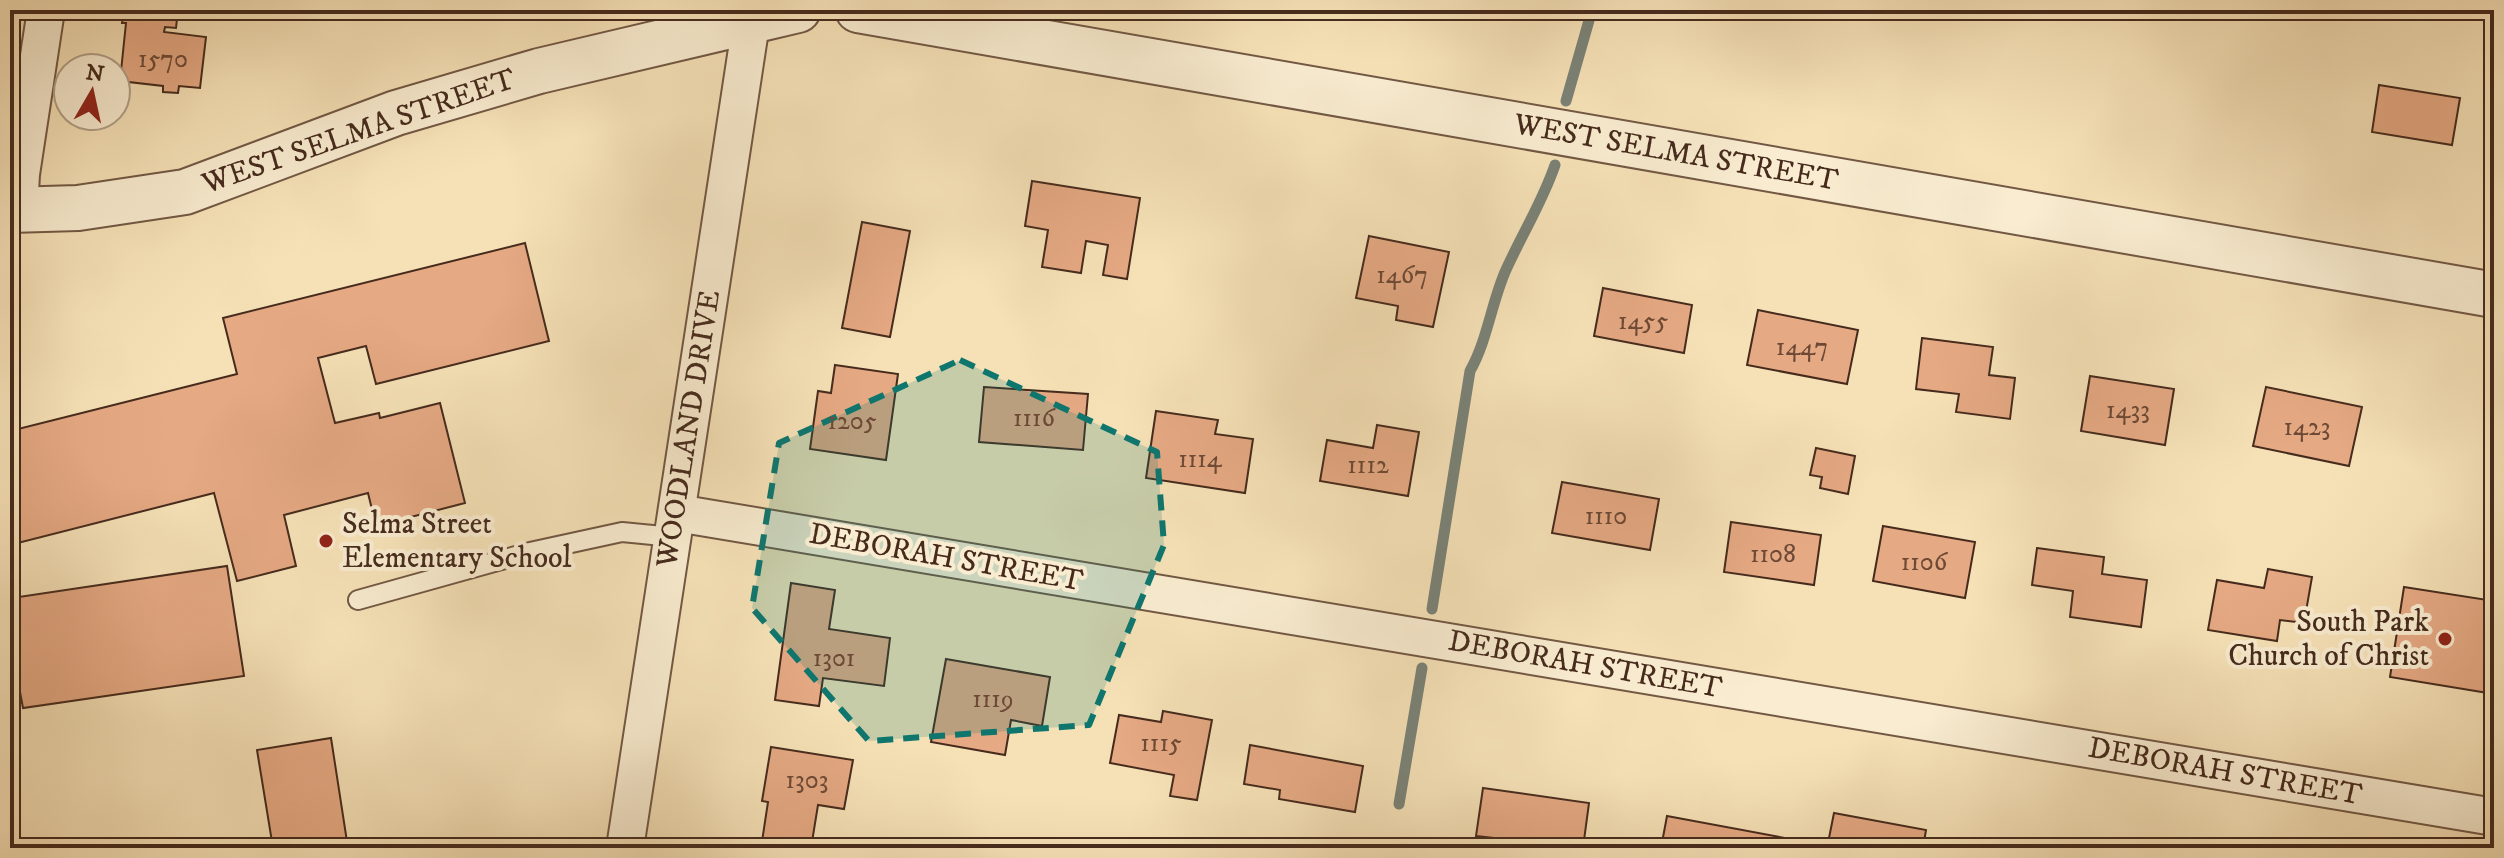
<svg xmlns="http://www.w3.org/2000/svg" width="2504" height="858" viewBox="0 0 2504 858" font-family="'IM FELL DW Pica',serif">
<rect width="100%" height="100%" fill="#f6e1b7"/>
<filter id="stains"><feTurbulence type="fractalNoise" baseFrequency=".0025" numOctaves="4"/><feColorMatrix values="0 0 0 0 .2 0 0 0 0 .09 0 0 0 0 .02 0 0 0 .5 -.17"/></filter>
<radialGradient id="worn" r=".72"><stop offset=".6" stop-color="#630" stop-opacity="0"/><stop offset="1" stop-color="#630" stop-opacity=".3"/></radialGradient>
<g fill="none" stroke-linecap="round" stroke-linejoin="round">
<g stroke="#7a8277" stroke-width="11">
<path d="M 1566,101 L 1592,10"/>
<path d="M 1432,609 L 1470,371 C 1487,341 1491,305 1505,272 C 1521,236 1542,203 1555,165"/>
<path d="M 1399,804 L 1422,668"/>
</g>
</g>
<g fill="#e5a983" stroke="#462b1d" stroke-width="2">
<path d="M 124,10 L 178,10 L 176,28 L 165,27 L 164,32 L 206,37 L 200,88 L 179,86 L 178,93 L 163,92 L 163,86 L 120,81 L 126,23 L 122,23 Z"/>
<path d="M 2379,85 L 2460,98 L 2452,145 L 2372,132 Z"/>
<path d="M 1032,181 L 1140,198 L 1127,279 L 1103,275 L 1108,245 L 1086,241 L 1081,273 L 1042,267 L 1048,230 L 1025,226 Z"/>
<path d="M 862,222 L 910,231 L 890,337 L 842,328 Z"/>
<path d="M 1369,236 L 1449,252 L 1433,327 L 1396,320 L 1398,306 L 1356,298 Z"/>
<path d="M 525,243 L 549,341 L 376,384 L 366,346 L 318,358 L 335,423 L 379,413 L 380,418 L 440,403 L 465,503 L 376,526 L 368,493 L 284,515 L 296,566 L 237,581 L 214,493 L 10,545 L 10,431 L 237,374 L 223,318 Z"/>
<path d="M 1603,288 L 1692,305 L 1684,353 L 1594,336 Z"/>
<path d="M 1758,310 L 1858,330 L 1847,384 L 1747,365 Z"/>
<path d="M 1922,338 L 1993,347 L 1989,375 L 2015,378 L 2010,419 L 1956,412 L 1959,394 L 1916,389 Z"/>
<path d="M 835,365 L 898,374 L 886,460 L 810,449 L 818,391 L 831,393 Z"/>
<path d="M 2090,376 L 2174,389 L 2165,445 L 2081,431 Z"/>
<path d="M 984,387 L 1088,394 L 1083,450 L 979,442 Z"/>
<path d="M 2266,387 L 2362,407 L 2349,466 L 2253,446 Z"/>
<path d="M 1156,411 L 1218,420 L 1215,434 L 1253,439 L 1245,493 L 1146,478 Z"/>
<path d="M 1377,425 L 1419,432 L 1408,496 L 1320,481 L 1327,440 L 1373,448 Z"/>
<path d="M 1816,448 L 1855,456 L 1848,494 L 1820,488 L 1822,477 L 1810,475 Z"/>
<path d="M 1562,482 L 1659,499 L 1650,550 L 1552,533 Z"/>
<path d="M 1731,522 L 1821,535 L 1814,585 L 1724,572 Z"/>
<path d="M 1883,526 L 1975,542 L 1965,598 L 1873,581 Z"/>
<path d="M 2037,548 L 2104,557 L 2102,574 L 2147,580 L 2141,627 L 2070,617 L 2073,591 L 2032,585 Z"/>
<path d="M 227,566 L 244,676 L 23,708 L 17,676 L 10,677 L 10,593 L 19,597 Z"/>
<path d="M 2268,569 L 2312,577 L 2304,623 L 2280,620 L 2277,641 L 2208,630 L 2217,580 L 2264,588 Z"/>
<path d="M 791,583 L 835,590 L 829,629 L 890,638 L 884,686 L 823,678 L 819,706 L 775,700 Z"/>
<path d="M 2404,587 L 2494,601 L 2494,694 L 2390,677 Z"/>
<path d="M 946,659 L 1050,677 L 1042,726 L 1011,720 L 1005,755 L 931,742 Z"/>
<path d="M 1163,711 L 1212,720 L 1197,800 L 1170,796 L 1174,775 L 1110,763 L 1119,715 L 1161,722 Z"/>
<path d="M 331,738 L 348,848 L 273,848 L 257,750 Z"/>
<path d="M 1250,745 L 1363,766 L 1355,812 L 1279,799 L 1280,790 L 1244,784 Z"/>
<path d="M 771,747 L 853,760 L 844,809 L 818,805 L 811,848 L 761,848 L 768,802 L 762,801 Z"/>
<path d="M 1483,788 L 1589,803 L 1583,848 L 1476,836 Z"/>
<path d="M 1834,813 L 1926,830 L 1923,848 L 1827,848 Z"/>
<path d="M 1667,816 L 1785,838 L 1783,848 L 1661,848 Z"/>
</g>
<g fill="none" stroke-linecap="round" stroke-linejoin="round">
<defs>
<path id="service" d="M 358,600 L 530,552 L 622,532 L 673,537"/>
<g id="minor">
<path d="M 19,210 L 21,174 L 46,10"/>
<path d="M 677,513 L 2494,817"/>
<path d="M 625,848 L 753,10"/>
</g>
<g id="tertiary">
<path d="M 858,10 L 2494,295"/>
<path d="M 10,210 L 78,208 L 185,192 L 396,113 L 539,71 L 798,10"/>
</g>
</defs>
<use href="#service" stroke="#725844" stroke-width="22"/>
<use href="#minor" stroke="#725844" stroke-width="40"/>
<use href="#tertiary" stroke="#725844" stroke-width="48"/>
<use href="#service" stroke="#f9ecd0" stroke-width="18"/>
<use href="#minor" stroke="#f9ecd0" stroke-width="36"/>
<use href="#tertiary" stroke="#f9ecd0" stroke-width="44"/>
</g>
<path fill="#0f766e" fill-opacity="0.2" stroke="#0f766e" stroke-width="6" stroke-dasharray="16 10" stroke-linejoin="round" d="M 960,360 L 1157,452 L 1164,545 L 1089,725 L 869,741 L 752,608 L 779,443 Z"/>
<g fill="#8f2418" stroke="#f9ecd0" stroke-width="3">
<circle cx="326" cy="541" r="8"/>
<circle cx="2445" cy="639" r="8"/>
</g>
<g text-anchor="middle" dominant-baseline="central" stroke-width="8" stroke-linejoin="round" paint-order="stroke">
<g font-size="26" fill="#6e4a36">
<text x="163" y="59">1570</text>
<text x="1402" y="275">1467</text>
<text x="1643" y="321">1455</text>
<text x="1802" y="347">1447</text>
<text x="2128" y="410">1433</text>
<text x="1034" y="418">1116</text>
<text x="852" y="421">1205</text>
<text x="2307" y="427">1423</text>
<text x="1200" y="459">1114</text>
<text x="1368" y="465">1112</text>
<text x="1606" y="516">1110</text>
<text x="1773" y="554">1108</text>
<text x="1924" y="562">1106</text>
<text x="834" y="658">1301</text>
<text x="993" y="699">1119</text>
<text x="1161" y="743">1115</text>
<text x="807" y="780">1303</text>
</g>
<g font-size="30" fill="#462b1d" stroke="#f9ecd0">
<text transform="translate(359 132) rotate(-19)">WEST SELMA STREET</text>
<text transform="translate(1676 153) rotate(10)">WEST SELMA STREET</text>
<text transform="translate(689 429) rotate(-81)">WOODLAND DRIVE</text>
<text transform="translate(946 558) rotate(10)">DEBORAH STREET</text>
<text transform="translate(1585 665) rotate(10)">DEBORAH STREET</text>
<text transform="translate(2225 772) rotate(10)">DEBORAH STREET</text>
</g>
<g font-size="30" fill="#462b1d" stroke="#f9ecd0" text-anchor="start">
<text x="342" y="524">Selma Street<tspan x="342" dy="34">Elementary School</tspan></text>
<text x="2429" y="622" text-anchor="end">South Park<tspan x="2429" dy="34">Church of Christ</tspan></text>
</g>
</g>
<rect width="2504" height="858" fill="none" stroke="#f6e1b7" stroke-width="40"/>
<rect x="12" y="12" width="2480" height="834" fill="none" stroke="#462b1d" stroke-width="4"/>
<rect x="20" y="20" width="2464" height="818" fill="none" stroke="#462b1d" stroke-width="2"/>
<g transform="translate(92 92) rotate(9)"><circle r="38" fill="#f9ecd0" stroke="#b19f88" stroke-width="2"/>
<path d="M0-6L14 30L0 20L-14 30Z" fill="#8f2418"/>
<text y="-12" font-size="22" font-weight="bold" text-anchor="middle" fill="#462b1d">N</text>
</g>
<rect width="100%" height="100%" filter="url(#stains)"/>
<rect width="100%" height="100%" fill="url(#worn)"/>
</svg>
